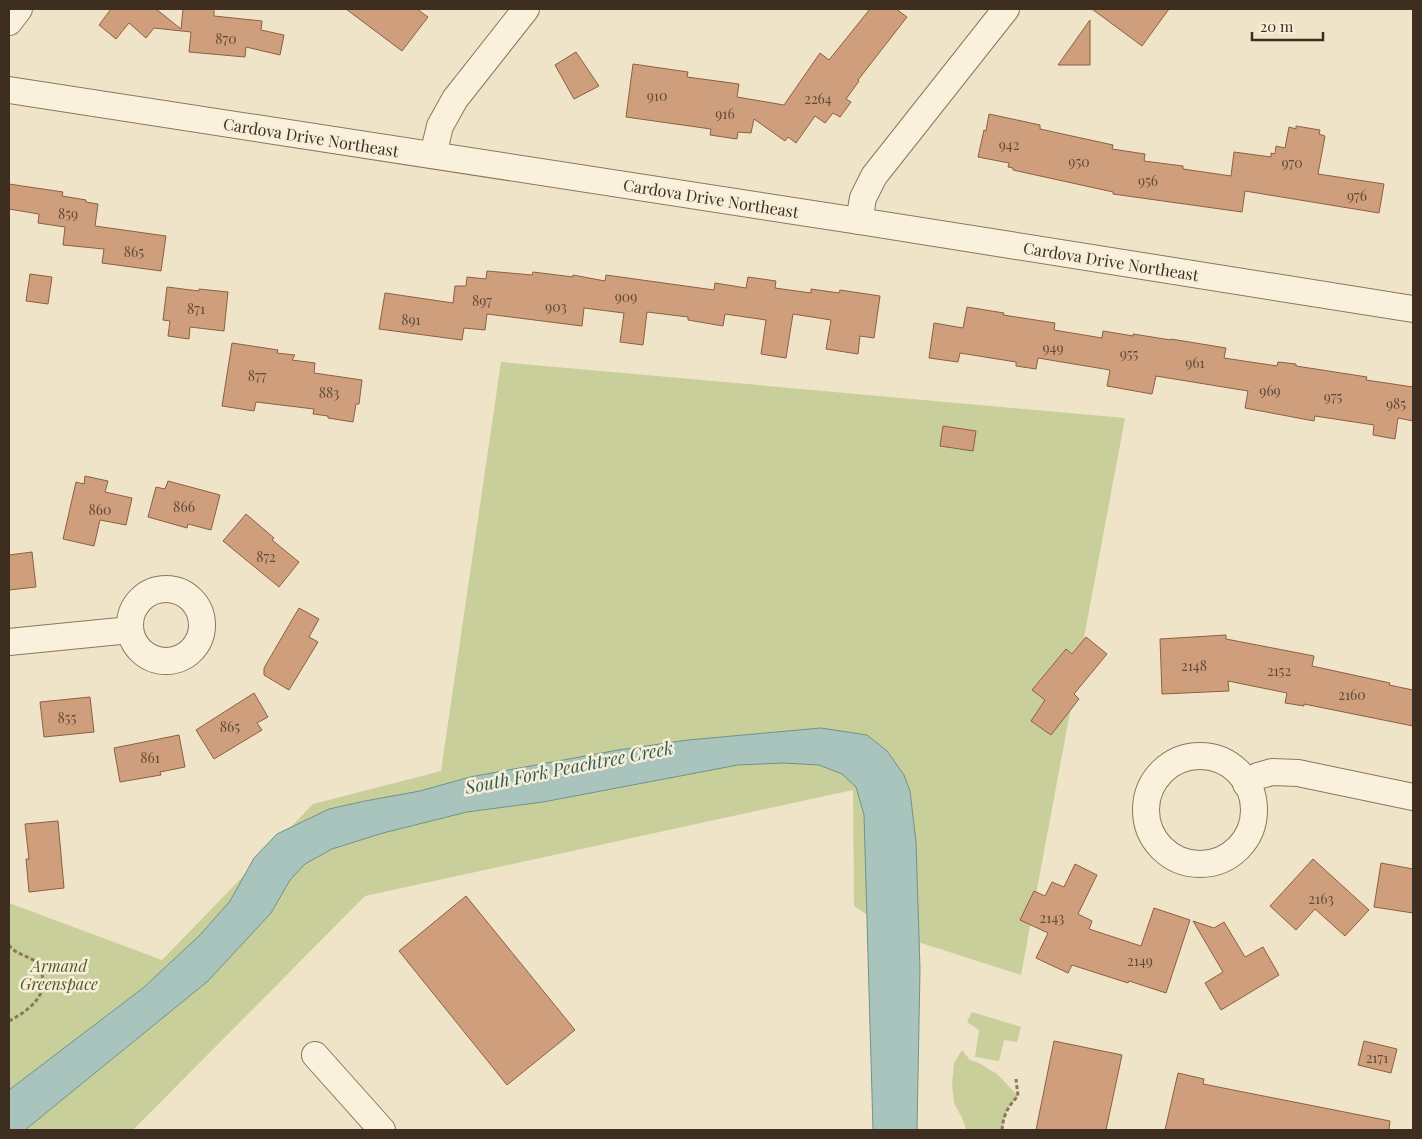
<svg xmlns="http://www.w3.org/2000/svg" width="1422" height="1139" viewBox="0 0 1422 1139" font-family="'Playfair Display',serif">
<rect width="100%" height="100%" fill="#f0e4c8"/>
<g fill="#c9cf9b">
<path d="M 501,362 L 1125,418 L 1021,975 L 899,936 L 854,906 L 853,790 L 365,896 L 133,1130 L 9,1130 L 9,903 L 162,960 L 313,804 L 441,771 Z"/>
<path d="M 972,1012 L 1021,1027 L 1017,1042 L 1004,1040 L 999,1061 L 975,1057 L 979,1030 L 967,1022 Z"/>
<path d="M 962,1050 L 970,1060 L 979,1063 L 997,1074 L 1018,1096 C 1008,1106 1003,1116 1003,1130 L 966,1130 L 963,1120 L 954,1103 L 952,1085 L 954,1063 Z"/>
</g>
<path fill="#a9c4bc" stroke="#6f938a" d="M 821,728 L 867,735 L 887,751 L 904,775 L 910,791 L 916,842 L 920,969 L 917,1130 L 873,1130 L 864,815 L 856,787 L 842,774 L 819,765 L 783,763 L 738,765 L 543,802 L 467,812 L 383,833 L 332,849 L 305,864 L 290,880 L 271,913 L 208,981 L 25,1130 L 9,1130 L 9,1090 L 143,988 L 199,936 L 230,901 L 254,858 L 277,834 L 329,809 L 365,801 L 420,791 L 470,777 L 618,750 L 688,740 Z"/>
<g fill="#cf9f7d" stroke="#8d5f41">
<path d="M 111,9 L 156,9 L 181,29 L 183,9 L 214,9 L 214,16 L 262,21 L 261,30 L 284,35 L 280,55 L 246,47 L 245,57 L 189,52 L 191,32 L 154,28 L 146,38 L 129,23 L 116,39 L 99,25 Z"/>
<path d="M 346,9 L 417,9 L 428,17 L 402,51 Z"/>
<path d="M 870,9 L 896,9 L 907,17 L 858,80 L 859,81 L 846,99 L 851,102 L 840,117 L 833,113 L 825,123 L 815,116 L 796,143 L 788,137 L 785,141 L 754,119 L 751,133 L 738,132 L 737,139 L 710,135 L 711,129 L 626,117 L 633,64 L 688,72 L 687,77 L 739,84 L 737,97 L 784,105 L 820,53 L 829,60 Z"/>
<path d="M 1092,9 L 1169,9 L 1142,46 Z"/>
<path d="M 1090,20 L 1090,65 L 1058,65 Z"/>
<path d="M 576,52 L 599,86 L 574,99 L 555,65 Z"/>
<path d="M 989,114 L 1040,125 L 1040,129 L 1113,145 L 1112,149 L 1145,154 L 1144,161 L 1183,166 L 1183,169 L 1231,176 L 1234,152 L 1271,157 L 1271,153 L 1275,154 L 1276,146 L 1285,148 L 1289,127 L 1296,129 L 1296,126 L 1320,130 L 1319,134 L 1325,136 L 1318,174 L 1384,184 L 1379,213 L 1245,191 L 1242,212 L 1113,194 L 1113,192 L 1013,170 L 1013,168 L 1008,167 L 1009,163 L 978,157 L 984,130 L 986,131 Z"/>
<path d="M 9,184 L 63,192 L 62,196 L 86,200 L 86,202 L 98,204 L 95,226 L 166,236 L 161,271 L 102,263 L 104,249 L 63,245 L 65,227 L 38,223 L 39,214 L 9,209 Z"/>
<path d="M 487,271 L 532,275 L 533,272 L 573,277 L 573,275 L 605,281 L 606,275 L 714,290 L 715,283 L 746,288 L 748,277 L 776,281 L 775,288 L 811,293 L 811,289 L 839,293 L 840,290 L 880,296 L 874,338 L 860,336 L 858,354 L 826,349 L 831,320 L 793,314 L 786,358 L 761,354 L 766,320 L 725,314 L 723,326 L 688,320 L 688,317 L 647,312 L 643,345 L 620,342 L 624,313 L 584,308 L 582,326 L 487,314 L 485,330 L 464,328 L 462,340 L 379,329 L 385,293 L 453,303 L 455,286 L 466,286 L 467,277 L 486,279 Z"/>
<path d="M 30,274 L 52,277 L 48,304 L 26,301 Z"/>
<path d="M 167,287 L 199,291 L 199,289 L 228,292 L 224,331 L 190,327 L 189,339 L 168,336 L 170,321 L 163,320 Z"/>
<path d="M 967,307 L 1004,313 L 1003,315 L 1055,323 L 1054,330 L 1102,338 L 1103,331 L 1133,336 L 1133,334 L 1171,340 L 1171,339 L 1226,348 L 1224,358 L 1277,366 L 1278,362 L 1296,364 L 1296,366 L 1367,377 L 1366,380 L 1413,387 L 1413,421 L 1398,418 L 1395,439 L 1373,435 L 1374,425 L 1315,416 L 1314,421 L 1245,408 L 1248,391 L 1156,376 L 1152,394 L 1107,386 L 1110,370 L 1038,358 L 1036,369 L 1016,366 L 1016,362 L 960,353 L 958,362 L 929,358 L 934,323 L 963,328 Z"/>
<path d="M 232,343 L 278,350 L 277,353 L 295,355 L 292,360 L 315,363 L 314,373 L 362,380 L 359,404 L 356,404 L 353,422 L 328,418 L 328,416 L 313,414 L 314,409 L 256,402 L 254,411 L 222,406 Z"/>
<path d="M 943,426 L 976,431 L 973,451 L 940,446 Z"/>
<path d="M 85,476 L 108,481 L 105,492 L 132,498 L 126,525 L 100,520 L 94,546 L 63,539 L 76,482 L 84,484 Z"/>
<path d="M 168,481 L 220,495 L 211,530 L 188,524 L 187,528 L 148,517 L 156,487 L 165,489 Z"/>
<path d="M 246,514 L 274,538 L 272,540 L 299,562 L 279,587 L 223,541 Z"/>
<path d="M 32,552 L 36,587 L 9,590 L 9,555 Z"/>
<path d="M 299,608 L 319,619 L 309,637 L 318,642 L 289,690 L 264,675 L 264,668 Z"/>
<path d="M 1226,635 L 1226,639 L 1314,656 L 1312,666 L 1390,683 L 1389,685 L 1413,690 L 1413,726 L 1304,704 L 1304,706 L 1285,703 L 1287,693 L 1228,681 L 1229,691 L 1162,694 L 1160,639 Z"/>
<path d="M 1086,637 L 1107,654 L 1074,694 L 1079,699 L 1051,735 L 1031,721 L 1045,700 L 1032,690 L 1066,649 L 1072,654 Z"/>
<path d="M 254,693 L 268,717 L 257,723 L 262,730 L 214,759 L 196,730 Z"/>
<path d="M 90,697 L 94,732 L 44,737 L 40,702 Z"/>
<path d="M 179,735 L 185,767 L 160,772 L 161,775 L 120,782 L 114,748 Z"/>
<path d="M 58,821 L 64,888 L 29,892 L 26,859 L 29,859 L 25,824 Z"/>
<path d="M 1313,859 L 1369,910 L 1345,936 L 1315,909 L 1296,930 L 1270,906 Z"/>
<path d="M 1381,863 L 1413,869 L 1413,913 L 1374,907 Z"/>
<path d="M 1075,864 L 1097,875 L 1078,914 L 1092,921 L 1089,929 L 1141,946 L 1154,908 L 1190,920 L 1166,993 L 1129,981 L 1128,983 L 1072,965 L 1068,973 L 1036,958 L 1048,933 L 1020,920 L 1034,891 L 1045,896 L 1052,882 L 1064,887 Z"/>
<path d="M 466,896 L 575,1030 L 507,1085 L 399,951 Z"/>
<path d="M 1193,921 L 1214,928 L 1224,922 L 1245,957 L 1263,947 L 1279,975 L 1221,1010 L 1205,983 L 1223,972 Z"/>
<path d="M 1054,1041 L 1122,1055 L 1106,1130 L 1036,1130 Z"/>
<path d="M 1364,1041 L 1397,1049 L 1391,1073 L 1358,1065 Z"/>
<path d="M 1178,1073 L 1204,1079 L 1203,1084 L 1390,1121 L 1389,1130 L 1165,1130 Z"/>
</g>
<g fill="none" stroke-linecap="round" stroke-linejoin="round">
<defs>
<g id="minor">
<path d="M 9,22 L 19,9"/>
<path d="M 9,90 L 859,221 L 1413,309"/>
<path d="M 433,155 L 440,126 L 455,99 L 526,9"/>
<path d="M 859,221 L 863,198 L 874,176 L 1006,9"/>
<circle cx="166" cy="625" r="36"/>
<path d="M 9,642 L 130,630"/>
<circle cx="1200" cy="810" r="54"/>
<path d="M 1246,784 L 1258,776 L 1272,772 L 1298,773 L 1413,797"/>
<path d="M 315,1055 L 382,1130"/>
</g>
</defs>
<use href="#minor" stroke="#8d765c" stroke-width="28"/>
<g stroke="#8d765c" stroke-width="3" stroke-dasharray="4 2.5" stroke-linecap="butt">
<path d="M 9,945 C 15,954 26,955 35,961 C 38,964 41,971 42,975 C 49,996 25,1013 9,1021"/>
<path d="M 1002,1130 C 1003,1116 1008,1106 1018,1096 L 1016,1079"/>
</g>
<use href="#minor" stroke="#faf1dc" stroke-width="26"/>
</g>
<g text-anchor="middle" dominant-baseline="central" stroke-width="5" stroke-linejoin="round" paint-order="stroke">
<g font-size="14" fill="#624a37">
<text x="226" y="38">870</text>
<text x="657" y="95">910</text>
<text x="818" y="98">2264</text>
<text x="725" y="113">916</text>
<text x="1009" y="144">942</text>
<text x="1079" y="161">950</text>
<text x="1292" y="162">970</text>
<text x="1148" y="180">956</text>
<text x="1357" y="195">976</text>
<text x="68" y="213">859</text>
<text x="134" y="251">865</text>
<text x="626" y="296">909</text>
<text x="482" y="300">897</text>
<text x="556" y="306">903</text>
<text x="196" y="308">871</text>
<text x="411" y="319">891</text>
<text x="1053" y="347">949</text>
<text x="1129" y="353">955</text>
<text x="1195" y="362">961</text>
<text x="257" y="375">877</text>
<text x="1270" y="390">969</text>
<text x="329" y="392">883</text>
<text x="1333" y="396">975</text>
<text x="1396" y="403">985</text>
<text x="184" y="506">866</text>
<text x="100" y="509">860</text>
<text x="266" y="556">872</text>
<text x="1194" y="665">2148</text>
<text x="1279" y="670">2152</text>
<text x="1352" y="694">2160</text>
<text x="67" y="717">855</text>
<text x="230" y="726">865</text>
<text x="150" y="757">861</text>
<text x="1321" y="898">2163</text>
<text x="1052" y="917">2143</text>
<text x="1140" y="960">2149</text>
<text x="1377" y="1057">2171</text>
</g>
<g font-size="16" fill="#3d2e20" stroke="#f7eed8">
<text transform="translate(311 137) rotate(9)">Cardova Drive Northeast</text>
<text transform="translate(711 198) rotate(9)">Cardova Drive Northeast</text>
<text transform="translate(1111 261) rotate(9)">Cardova Drive Northeast</text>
</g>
<g font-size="16" font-style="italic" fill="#4d5a26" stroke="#f7eed8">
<text x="59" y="965">Armand<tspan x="59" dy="18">Greenspace</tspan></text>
</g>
<g font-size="18" font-style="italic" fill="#2f5d5a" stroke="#f7eed8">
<text transform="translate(569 767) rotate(-11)">South Fork Peachtree Creek</text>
</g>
</g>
<rect width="1422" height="1139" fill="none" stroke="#3d2e20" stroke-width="20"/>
<path d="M1252 32v8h71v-8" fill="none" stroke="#3d2e20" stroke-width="2.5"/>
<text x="1260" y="32" font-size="15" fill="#3d2e20" stroke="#f7eed8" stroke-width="4" paint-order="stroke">20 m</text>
</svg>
